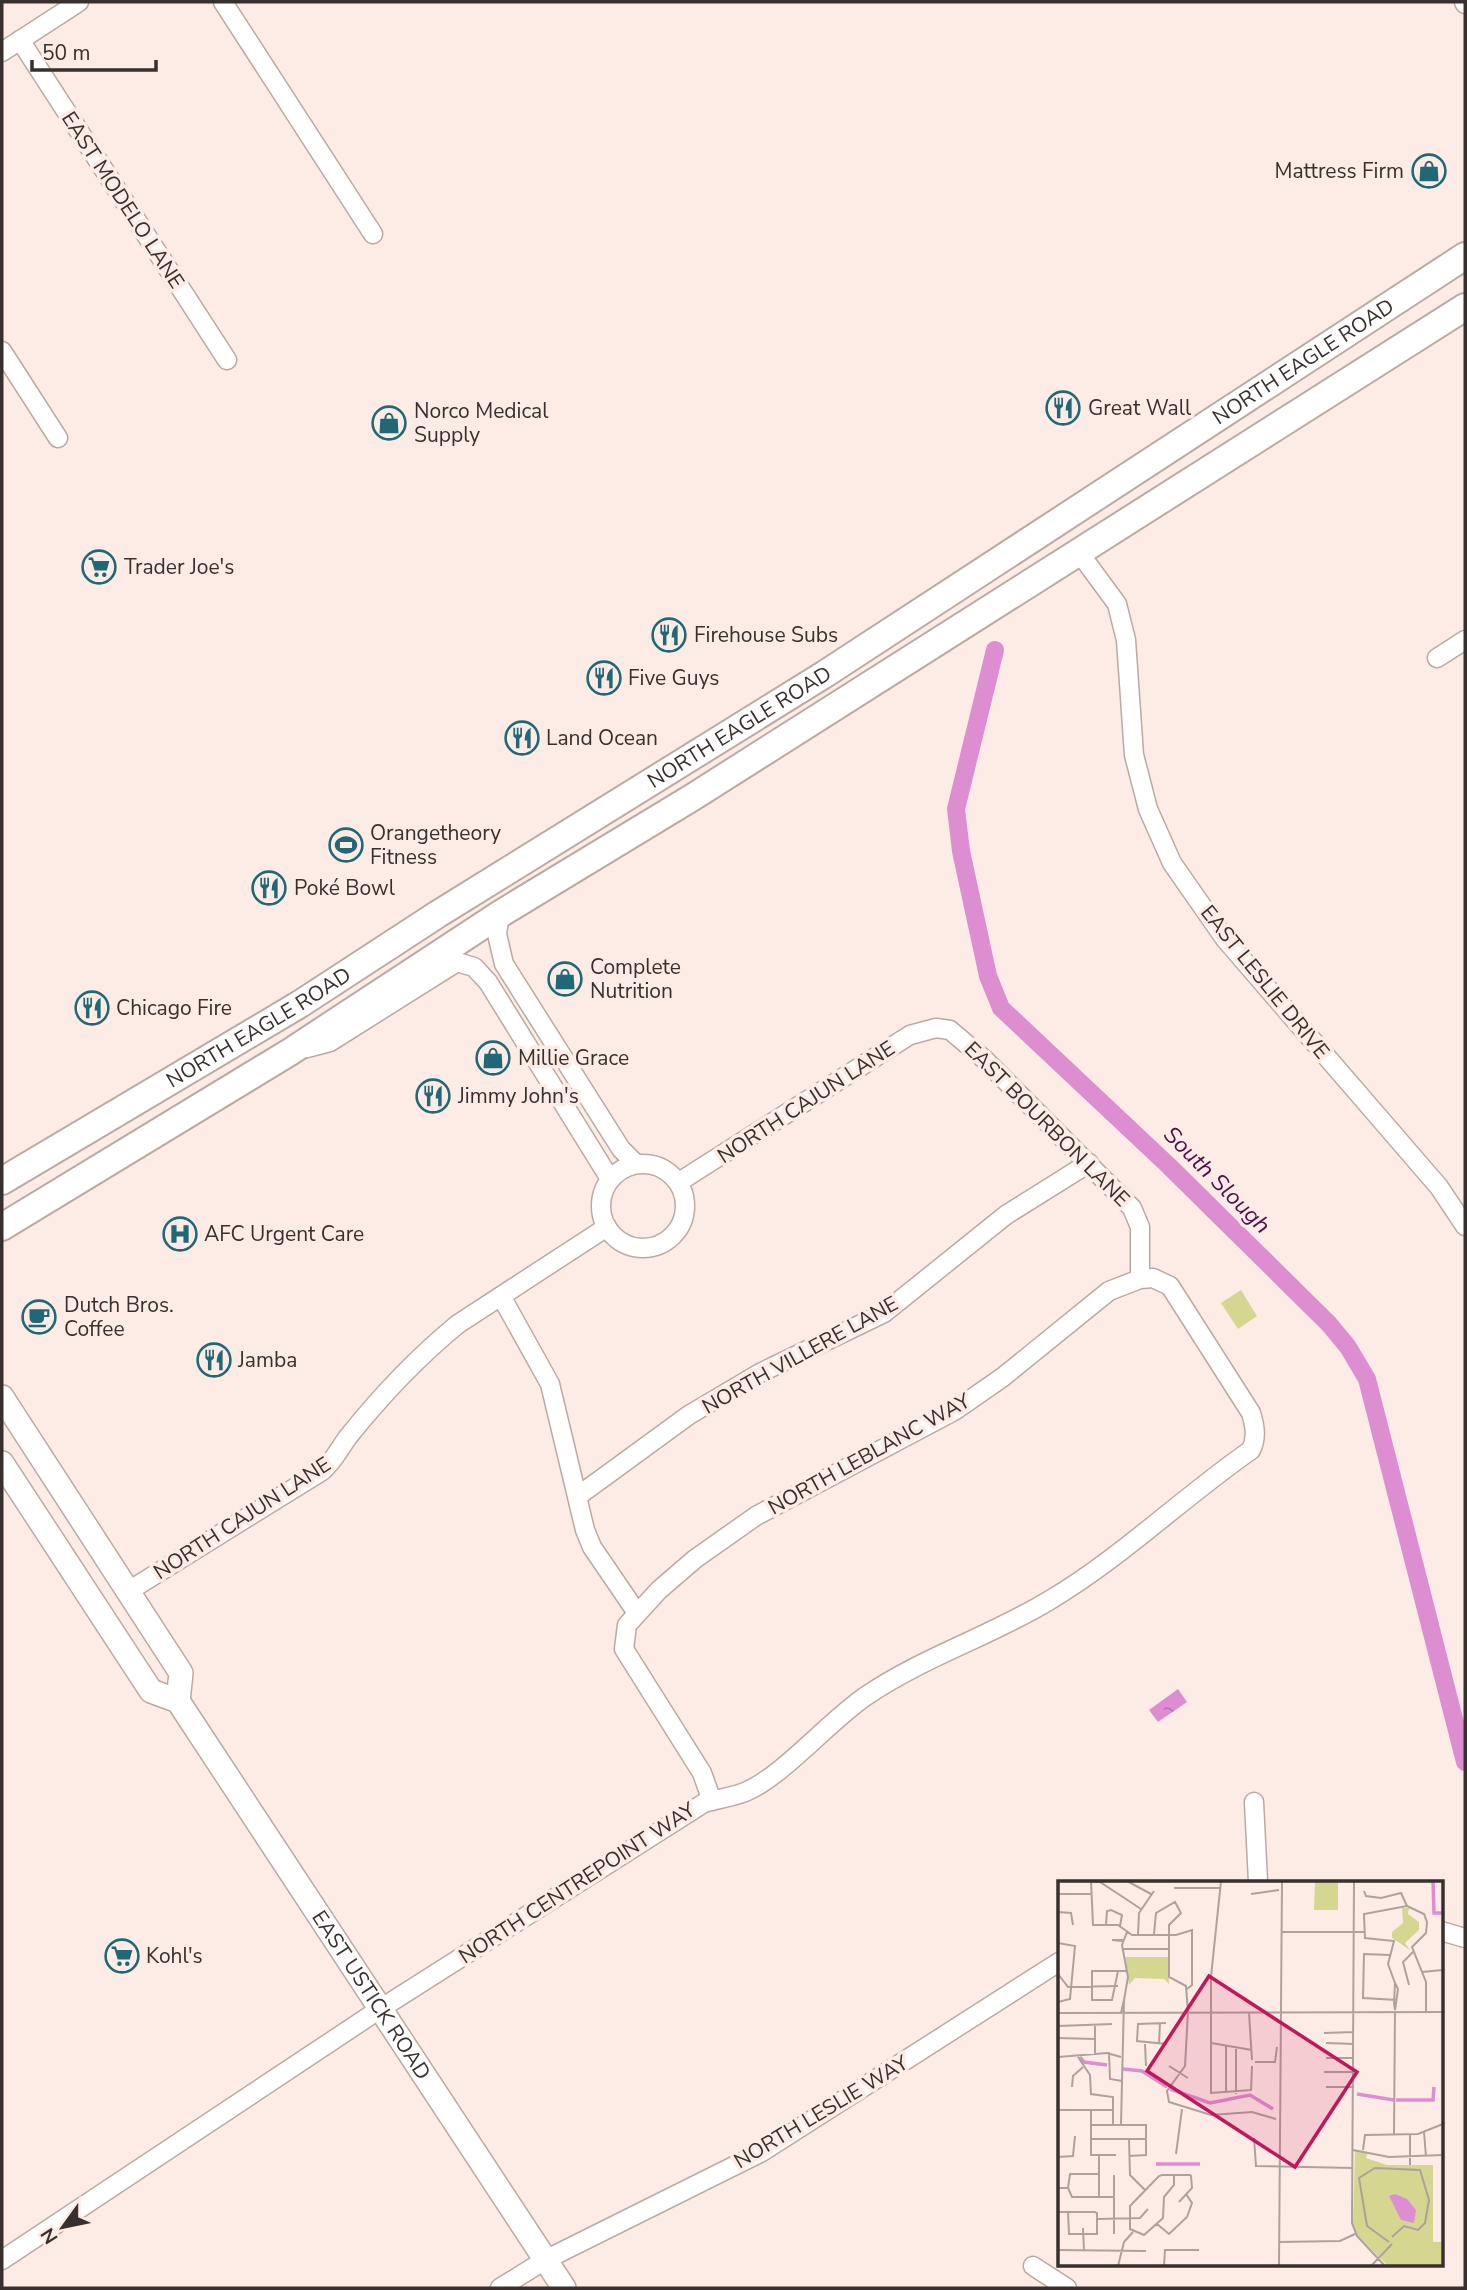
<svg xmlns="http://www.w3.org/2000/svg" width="1467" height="2290" viewBox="0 0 1467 2290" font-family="'Nunito Sans',sans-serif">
<defs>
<pattern id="water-ripples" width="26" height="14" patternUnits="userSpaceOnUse" patternTransform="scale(1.75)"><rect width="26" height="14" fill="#dd8ed0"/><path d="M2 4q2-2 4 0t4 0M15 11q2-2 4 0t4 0" fill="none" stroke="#b474a9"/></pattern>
</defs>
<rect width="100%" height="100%" fill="#fdece6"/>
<path fill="#d5d791" d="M 1241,1290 L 1257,1316 L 1238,1329 L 1221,1303 Z"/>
<path fill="url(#water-ripples)" d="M 1178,1689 L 1187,1702 L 1158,1722 L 1149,1710 Z"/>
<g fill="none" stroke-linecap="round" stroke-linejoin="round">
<path stroke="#dd8ed0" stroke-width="18" d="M 995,650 L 956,809 L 961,851 L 988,976 L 1001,1008 L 1169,1166 L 1329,1324 L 1348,1347 L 1367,1379 L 1465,1762"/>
<defs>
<g id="minor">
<path d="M 223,2 L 373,234"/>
<path d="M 1464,2 L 1465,4"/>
<path d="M 20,40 L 227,360"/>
<path d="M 2,52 L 79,2"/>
<path d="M 2,351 L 58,438"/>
<path d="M 1078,551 L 1117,604 L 1126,640 L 1134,755 L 1148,809 L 1172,863 L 1225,939 L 1439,1187 L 1465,1226"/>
<path d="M 1437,658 L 1465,640"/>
<path d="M 500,914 L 497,934 L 504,964 L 621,1149 L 635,1163"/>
<path d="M 307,1048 L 330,1042 L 457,962 L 474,967 L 488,982 L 610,1179"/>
<circle cx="643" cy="1206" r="42"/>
<path d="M 679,1182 L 910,1035 L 936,1028 L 950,1030 L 984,1059 L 1132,1208 L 1140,1227 L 1140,1279"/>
<path d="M 501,1296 L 550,1384 L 585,1530 L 592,1547 L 637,1613"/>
<path d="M 578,1496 L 689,1415 L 760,1373 L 884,1313 L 1006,1215 L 1089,1163"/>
<path d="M 127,1592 L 322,1471 C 334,1461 339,1449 348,1437 C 380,1397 419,1356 458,1324 L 607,1227"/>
<path d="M 1254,1802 L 1258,1882"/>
<path d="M 1441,1931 L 1465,1938"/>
<path d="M 2,2260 L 380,2009 L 704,1803 C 717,1799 732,1797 745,1792 C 782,1777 829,1721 866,1696 C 923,1657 991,1636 1050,1600 C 1122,1557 1182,1498 1251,1450 C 1257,1438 1255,1426 1251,1413 L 1170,1286 L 1153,1278 L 1140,1279 L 1109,1291 L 1003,1377 L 954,1411 L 756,1516 L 695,1559 L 659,1590 L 627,1625 L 624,1649 L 702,1773 L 712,1801"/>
<path d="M 1033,2266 L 1067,2288"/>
<path d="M 500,2288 L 545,2260 L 762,2152 L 1059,1962"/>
</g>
<g id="major">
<path d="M 2,1397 L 181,1673 L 178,1701"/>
<path id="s1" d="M 2,1463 L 151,1691 L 178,1701 L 564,2288"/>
</g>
<g id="highway">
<path id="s2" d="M 2,1181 L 300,1004 L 438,914 L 825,674 L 1465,256"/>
<path d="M 2,1227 L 290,1052 L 500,914 L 693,797 L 1465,307"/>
</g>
</defs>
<use href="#minor" stroke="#baaaa4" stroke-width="21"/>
<use href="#major" stroke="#baaaa4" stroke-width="26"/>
<use href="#highway" stroke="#baaaa4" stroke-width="30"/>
<use href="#minor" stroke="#fff" stroke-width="18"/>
<use href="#major" stroke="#fff" stroke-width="23"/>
<use href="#highway" stroke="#fff" stroke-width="26"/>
</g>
<defs>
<symbol id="shop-ring" viewBox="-11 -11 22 22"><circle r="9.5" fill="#fdece6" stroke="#206875" stroke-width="1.5"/><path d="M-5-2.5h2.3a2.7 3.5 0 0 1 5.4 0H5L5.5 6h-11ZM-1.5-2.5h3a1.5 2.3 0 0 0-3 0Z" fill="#206875"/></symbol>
<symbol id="restaurant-ring" viewBox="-11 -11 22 22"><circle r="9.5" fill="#fdece6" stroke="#206875" stroke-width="1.5"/><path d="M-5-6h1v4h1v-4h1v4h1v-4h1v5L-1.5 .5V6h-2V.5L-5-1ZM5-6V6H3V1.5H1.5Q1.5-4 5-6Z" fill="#206875"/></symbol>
<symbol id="supermarket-ring" viewBox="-11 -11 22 22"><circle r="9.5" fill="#fdece6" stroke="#206875" stroke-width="1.5"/><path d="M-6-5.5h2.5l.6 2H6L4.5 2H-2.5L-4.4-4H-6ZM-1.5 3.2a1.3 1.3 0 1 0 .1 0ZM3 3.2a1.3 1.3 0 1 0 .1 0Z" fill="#206875"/></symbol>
<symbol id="stadium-ring" viewBox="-11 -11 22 22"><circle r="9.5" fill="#fdece6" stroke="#206875" stroke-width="1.5"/><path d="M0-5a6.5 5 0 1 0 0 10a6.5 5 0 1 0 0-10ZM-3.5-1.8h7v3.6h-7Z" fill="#206875"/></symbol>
<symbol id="hospital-ring" viewBox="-11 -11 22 22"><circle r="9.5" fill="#fdece6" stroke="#206875" stroke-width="1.5"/><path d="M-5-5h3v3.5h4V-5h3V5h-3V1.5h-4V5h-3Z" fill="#206875"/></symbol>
<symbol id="cafe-ring" viewBox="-11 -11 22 22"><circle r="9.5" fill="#fdece6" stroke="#206875" stroke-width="1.5"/><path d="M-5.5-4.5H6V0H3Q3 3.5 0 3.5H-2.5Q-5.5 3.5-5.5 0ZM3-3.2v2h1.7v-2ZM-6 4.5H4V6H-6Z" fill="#206875"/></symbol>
</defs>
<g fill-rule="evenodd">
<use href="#shop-ring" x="1410" y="152" width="38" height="38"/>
<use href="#restaurant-ring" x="1044" y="389" width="38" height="38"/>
<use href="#shop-ring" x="370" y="404" width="38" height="38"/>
<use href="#supermarket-ring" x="80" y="548" width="38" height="38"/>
<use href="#restaurant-ring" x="650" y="616" width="38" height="38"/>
<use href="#restaurant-ring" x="585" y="659" width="38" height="38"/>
<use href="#restaurant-ring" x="503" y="719" width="38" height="38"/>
<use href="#stadium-ring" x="327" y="826" width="38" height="38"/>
<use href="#restaurant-ring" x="250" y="869" width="38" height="38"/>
<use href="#shop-ring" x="546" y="960" width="38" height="38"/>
<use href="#restaurant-ring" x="73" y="989" width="38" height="38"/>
<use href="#shop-ring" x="474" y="1039" width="38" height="38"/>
<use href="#restaurant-ring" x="414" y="1077" width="38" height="38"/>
<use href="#hospital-ring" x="161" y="1215" width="38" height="38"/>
<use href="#cafe-ring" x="20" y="1298" width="38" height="38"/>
<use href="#restaurant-ring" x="195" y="1341" width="38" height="38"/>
<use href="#supermarket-ring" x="103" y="1937" width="38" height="38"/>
</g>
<g text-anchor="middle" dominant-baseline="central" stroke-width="7" stroke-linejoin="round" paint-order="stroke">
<g font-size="21" fill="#37302e" stroke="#fdece6" text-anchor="start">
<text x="1404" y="171" text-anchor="end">Mattress Firm</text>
<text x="1088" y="408">Great Wall</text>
<text x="414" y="411">Norco Medical<tspan x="414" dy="24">Supply</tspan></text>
<text x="124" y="567">Trader Joe's</text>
<text x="694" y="635">Firehouse Subs</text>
<text x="628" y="678">Five Guys</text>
<text x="546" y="738">Land Ocean</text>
<text x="370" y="833">Orangetheory<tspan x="370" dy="24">Fitness</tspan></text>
<text x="294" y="888">Poké Bowl</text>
<text x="590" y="967">Complete<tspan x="590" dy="24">Nutrition</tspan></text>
<text x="116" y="1008">Chicago Fire</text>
<text x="518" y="1058">Millie Grace</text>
<text x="458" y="1096">Jimmy John's</text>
<text x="204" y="1234">AFC Urgent Care</text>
<text x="64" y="1305">Dutch Bros.<tspan x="64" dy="24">Coffee</tspan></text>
<text x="238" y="1360">Jamba</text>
<text x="146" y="1956">Kohl's</text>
</g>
<g font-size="21" fill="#37302e" stroke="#fdece6">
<text transform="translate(123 200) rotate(57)">EAST MODELO LANE</text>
<text stroke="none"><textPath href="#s2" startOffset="1538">NORTH EAGLE ROAD</textPath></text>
<text stroke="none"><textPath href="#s2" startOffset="866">NORTH EAGLE ROAD</textPath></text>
<text transform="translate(1265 982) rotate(51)">EAST LESLIE DRIVE</text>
<text stroke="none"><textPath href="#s2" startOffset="299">NORTH EAGLE ROAD</textPath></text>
<text transform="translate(806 1102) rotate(-33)">NORTH CAJUN LANE</text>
<text transform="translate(1047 1124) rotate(45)">EAST BOURBON LANE</text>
<text transform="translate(800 1355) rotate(-29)">NORTH VILLERE LANE</text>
<text transform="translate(869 1454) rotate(-29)">NORTH LEBLANC WAY</text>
<text transform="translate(242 1518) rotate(-33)">NORTH CAJUN LANE</text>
<text transform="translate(577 1883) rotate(-33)">NORTH CENTREPOINT WAY</text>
<text stroke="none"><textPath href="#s1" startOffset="653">EAST USTICK ROAD</textPath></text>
<text transform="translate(821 2112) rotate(-31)">NORTH LESLIE WAY</text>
</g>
<g font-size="23" font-style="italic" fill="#540e4d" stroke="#fdece6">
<text transform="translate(1217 1180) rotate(45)">South Slough</text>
</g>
</g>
<g transform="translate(1058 1881)">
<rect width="385" height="385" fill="#fdece6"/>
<path d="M 257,0 L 280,0 L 280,29 L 256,29 ZM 344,27 L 351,27 L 350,33 L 361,41 L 361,49 L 347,62 L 352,69 L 334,57 L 334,51 L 345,42 ZM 67,76 L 110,76 L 111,103 L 106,98 L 77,97 L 71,104 ZM 297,270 L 310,271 L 308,277 L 329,284 L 375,284 L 375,361 L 385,361 L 385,385 L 330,385 L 299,354 L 295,343 Z" fill="#d5d791"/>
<path d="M 337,313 L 349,318 L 358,329 L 356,342 L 343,339 L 331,315 Z" fill="#dd8ed0"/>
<path fill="none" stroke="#dd8ed0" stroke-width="3.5" d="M 375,0 L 376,32 L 385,32M 22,176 L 26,181 L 49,184M 65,188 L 84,190 L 109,206M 112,208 L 152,222 L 192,214 L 215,228M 299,213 L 336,219M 338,219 L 375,219 L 376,206M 98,283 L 142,283"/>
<path fill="none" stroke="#aea19c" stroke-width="2" d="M 33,0 L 35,44 L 60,44 L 74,54 L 118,54 L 134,49 L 134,104 L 129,108M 69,0 L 93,13M 163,0 L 153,96 L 153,212 L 193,209 L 194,185M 296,0 L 294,342 L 299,355 L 327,385M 33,1 L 42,1 L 83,28M 116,7 L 163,7M 306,10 L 308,15 L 323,17 L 343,12 L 349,25M 0,13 L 33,13M 193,13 L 221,9M 349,25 L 366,33 L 369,41 L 368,52 L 354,66 L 368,101 L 368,131M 0,31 L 13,32 L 15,44M 48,44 L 49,30 L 53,29 L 64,34 L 62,45M 224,51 L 306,51M 96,53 L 98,32 L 117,21 L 123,32 L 111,44 L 111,96 L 128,105 L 130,131 L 127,185 L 109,210 L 111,221 L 153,234 L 194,231 L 218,238M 80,54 L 81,32 L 96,10M 64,60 L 54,59 L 65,59M 0,62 L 17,65 L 12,118 L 0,121M 64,68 L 111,68M 332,74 L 306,73 L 305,117 L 339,119M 0,86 L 0,62M 60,90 L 54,119 L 34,119 L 34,90 L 70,90M 364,91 L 385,89M 0,93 L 10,106 L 60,105M 337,102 L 330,83 L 336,60 L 307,57 L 306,33 L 349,25M 337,102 L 340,108 L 337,129 L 336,122 ZM 351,104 L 345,81 L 355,71M 66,119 L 70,96 L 64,64 L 69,51M 0,132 L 385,131M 63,132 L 66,119 L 63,243M 191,132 L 194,179M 108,142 L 80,143 L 79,160 L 109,163M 0,145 L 54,143M 266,152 L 296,151M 0,157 L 37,158M 153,162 L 194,169M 268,162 L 296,163M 87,163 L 88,185M 101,163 L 102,142M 168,165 L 168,211M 178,166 L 178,213M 51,171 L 52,198 L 64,200M 37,173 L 37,143M 0,176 L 49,172 L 63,176M 20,176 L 32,194 L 33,213 L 55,216 L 55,244M 268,177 L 296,177M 197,181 L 217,181 L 219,166M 111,185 L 130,197M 266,191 L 296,191M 385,194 L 385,224M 14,206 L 15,195 L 25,186M 268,206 L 296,206M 0,229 L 55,229M 33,229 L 33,274 L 58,274M 33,244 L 88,244 L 88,274 L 71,275M 366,251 L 368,276M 336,254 L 337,130M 196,257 L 198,285 L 295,287M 33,258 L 88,258M 71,258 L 72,294 L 87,309M 295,269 L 331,276 L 385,274M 305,269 L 307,254 L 360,253 L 385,243M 118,273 L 124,228M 0,276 L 15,275 L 17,255M 352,284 L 352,254M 116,294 L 116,304 L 106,316 L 105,337 L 86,354 L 72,348 L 72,325 L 101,295 L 104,294 L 132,294 L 133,295 L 134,307 L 121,321M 0,307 L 10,307 L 14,316 L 56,316M 10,307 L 12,293 L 41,293M 41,315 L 41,275M 0,331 L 37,331 L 39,332 L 39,353 L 11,353 L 10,331M 40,338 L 82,337 L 90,328M 99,343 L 111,353 L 129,336 L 134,322 L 128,313M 25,347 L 26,370M 56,353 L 56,294M 221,361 L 282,360 L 297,353M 331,361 L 309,345 L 301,297 L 317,287 L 362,289 L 371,319 L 367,342 L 360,349 L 346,345 L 334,356M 0,369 L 88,370M 60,385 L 66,361 L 75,351M 106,385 L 107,369 L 141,369M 221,385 L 224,0M 313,385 L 334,363"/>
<path fill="#c2185b" fill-opacity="0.15" stroke="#c2185b" stroke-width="3.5" d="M 151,95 L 299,191 L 237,286 L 89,190 Z"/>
<rect width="385" height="385" fill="none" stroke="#37302e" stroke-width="3.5"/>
</g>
<rect width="1467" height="2290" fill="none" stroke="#37302e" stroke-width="7"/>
<g transform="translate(63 2227) rotate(237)" stroke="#fdece6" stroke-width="5" paint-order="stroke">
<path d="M0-5L12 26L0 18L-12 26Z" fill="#37302e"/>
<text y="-10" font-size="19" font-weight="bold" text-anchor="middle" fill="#37302e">N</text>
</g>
<path d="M32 60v10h124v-10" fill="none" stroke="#37302e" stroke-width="3.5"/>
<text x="42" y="60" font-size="21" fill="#37302e" stroke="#fdece6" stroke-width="5" paint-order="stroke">50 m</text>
</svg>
